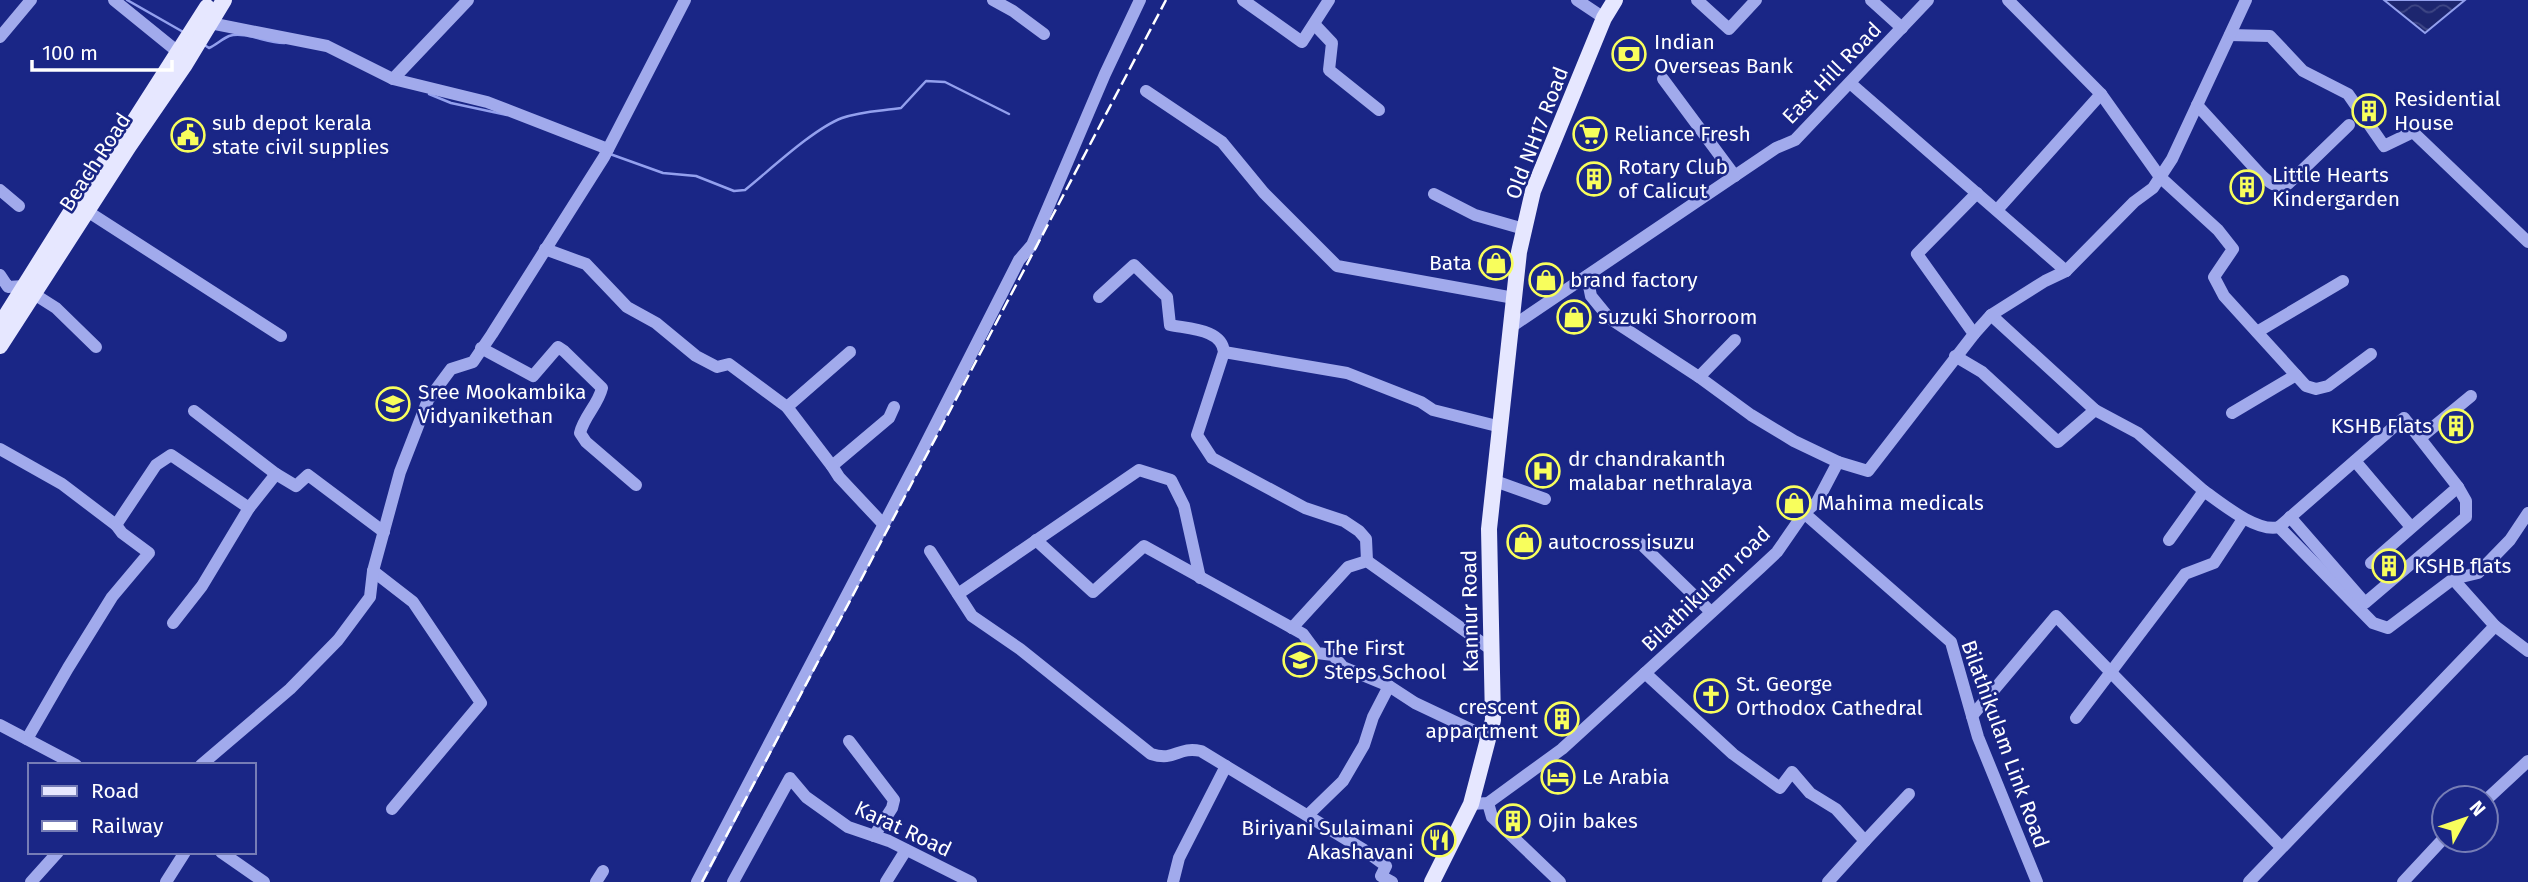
<svg xmlns="http://www.w3.org/2000/svg" width="2528" height="882" viewBox="0 0 2528 882" font-family="'Fira Sans',sans-serif">
<defs>
<pattern id="water-waves" width="16" height="10" patternUnits="userSpaceOnUse" patternTransform="scale(1.75)"><rect width="16" height="10" fill="#1d266f"/><path d="M0 5q4-4 8 0t8 0" fill="none" stroke="#3f4785"/></pattern>
</defs>
<rect width="100%" height="100%" fill="#1a2686"/>
<path fill="url(#water-waves)" stroke="#93a0ee" stroke-width="2" d="M 2384,0 L 2465,0 L 2425,33 Z"/>
<g fill="none" stroke-linecap="round" stroke-linejoin="round">
<g stroke="#93a0ee" stroke-width="2.5">
<path d="M 127,0 L 185,33"/>
<path d="M 203,44 L 209,48 C 216,45 222,39 229,36 C 246,31 268,44 285,43"/>
<path d="M 429,94 L 451,103 L 507,115"/>
<path d="M 610,154 L 663,173 L 696,176 L 734,191 L 745,190 C 770,170 813,129 842,118 C 861,111 881,111 901,108 L 926,81 L 945,82 L 1009,114"/>
</g>
<g stroke="#a1aaec" stroke-width="12">
<path d="M 114,0 L 178,52"/>
<path d="M 993,0 L 1013,11 L 1044,34"/>
<path d="M 1243,0 L 1302,42 L 1329,0"/>
<path d="M 1577,0 L 1604,18"/>
<path d="M 1697,0 L 1729,29 L 1756,0"/>
<path d="M 1871,0 L 1902,28"/>
<path d="M 2008,0 L 2101,94 L 2160,177 L 2218,230 L 2233,249 L 2214,277 L 2224,296 L 2306,386 L 2316,389 L 2328,386 L 2371,354"/>
<path d="M 210,23 L 327,46 L 393,79 L 487,102 L 608,149"/>
<path d="M 1314,24 L 1332,43 L 1329,70 L 1379,110"/>
<path d="M 2230,35 L 2270,36 L 2303,71 L 2348,94 L 2384,146 L 2413,132 L 2528,242"/>
<path d="M 0,37 L 31,0"/>
<path d="M 393,79 L 468,0"/>
<path d="M 1663,79 L 1735,176"/>
<path d="M 1850,83 L 2066,271"/>
<path d="M 1146,91 L 1222,142 L 1264,193 L 1337,266 L 1514,298"/>
<path d="M 2197,105 L 2261,175 C 2271,184 2275,188 2288,184 L 2349,125"/>
<path d="M 0,190 L 19,206"/>
<path d="M 1434,194 L 1475,215 L 1524,229"/>
<path d="M 1997,210 L 2101,94"/>
<path d="M 87,211 L 281,336"/>
<path d="M 545,249 L 586,264 L 627,307 L 656,323 L 696,356 L 717,367 L 729,364 L 787,407 L 832,466 L 889,418 L 894,407"/>
<path d="M 0,275 L 8,287 L 24,286"/>
<path d="M 1587,276 L 1591,296 L 1609,318 L 1699,377 L 1751,415 L 1794,441 L 1838,462"/>
<path d="M 34,294 L 56,308 L 96,347"/>
<path d="M 1099,297 L 1134,265 L 1167,297 L 1170,325 C 1189,329 1222,329 1224,352 L 1197,435 L 1212,458 L 1305,508 L 1344,521 L 1359,531 L 1366,539 L 1367,561"/>
<path d="M 1991,315 L 2095,410"/>
<path d="M 1511,327 L 1776,148 L 1795,140 L 1928,0"/>
<path d="M 2257,332 L 2343,281"/>
<path d="M 1974,334 L 1991,315 L 2045,281 L 2066,271 L 2134,202 L 2153,188 L 2172,159 L 2246,0"/>
<path d="M 481,348 L 533,376 L 558,347 L 564,351 L 602,388 C 598,405 584,416 580,433 L 586,442 L 636,485"/>
<path d="M 1224,352 L 1347,373 L 1421,402 L 1433,410 L 1501,427"/>
<path d="M 1955,356 L 1982,372 L 2058,442 L 2095,410 L 2138,433 L 2204,491 L 2169,540"/>
<path d="M 1699,377 L 1735,340"/>
<path d="M 787,407 L 850,352"/>
<path d="M 194,411 L 276,474 L 296,486 L 308,475 L 384,532"/>
<path d="M 2232,413 L 2296,375"/>
<path d="M 2420,438 L 2471,396"/>
<path d="M 0,449 L 62,484 L 116,525 L 156,465 L 171,455 L 249,508 L 276,474"/>
<path d="M 2355,461 L 2411,527"/>
<path d="M 832,466 L 839,477 L 884,525"/>
<path d="M 1495,481 L 1545,499"/>
<path d="M 2204,491 C 2221,503 2257,533 2279,527 L 2373,623 L 2388,628 L 2453,579 L 2478,573 L 2510,540 L 2528,513"/>
<path d="M 1804,513 L 1951,642 L 1978,737 L 2037,882"/>
<path d="M 2290,517 L 2365,603 L 2466,517 L 2466,501 L 2458,487"/>
<path d="M 2279,527 L 2404,418 L 2458,487 L 2371,563"/>
<path d="M 1036,540 L 1093,592 L 1144,546 L 1303,634 L 1317,653 L 1333,655 L 1343,667 L 1389,686 L 1415,703 L 1489,738"/>
<path d="M 1641,544 L 1711,612"/>
<path d="M 930,551 L 972,616 L 1020,649 L 1151,754 C 1176,762 1177,746 1201,751 L 1364,850 L 1386,866 L 1381,876 L 1392,882"/>
<path d="M 373,571 L 413,602 L 481,703 L 392,809"/>
<path d="M 958,594 L 1139,470 L 1171,480 L 1184,506 L 1200,578"/>
<path d="M 173,623 L 202,586 L 249,508"/>
<path d="M 2495,626 L 2528,651"/>
<path d="M 1292,628 L 1348,567 L 1367,561 L 1492,650"/>
<path d="M 1645,673 L 1733,754 L 1780,788 L 1792,772 L 1810,793 L 1836,809 L 1865,841 L 1828,882"/>
<path d="M 1972,716 L 2056,616 L 2281,847"/>
<path d="M 2076,718 L 2185,574 L 2214,563 L 2243,519"/>
<path d="M 0,725 L 76,765"/>
<path d="M 27,739 L 68,668 L 112,597 L 149,553 L 122,533 L 116,525"/>
<path d="M 849,741 L 894,800 L 892,808 L 874,836"/>
<path d="M 201,765 L 290,689 L 338,640 L 370,597 L 373,571 L 400,472 L 428,400 L 451,369 L 473,362 L 492,334 L 604,157 L 685,0"/>
<path d="M 2486,800 L 2528,761"/>
<path d="M 1488,803 L 1492,817 L 1560,882"/>
<path d="M 1471,804 L 1488,803 L 1562,749 L 1760,568 L 1777,552 L 1804,513 L 1817,502 L 1838,462 L 1868,471 L 1974,334 L 1917,254 L 1977,193"/>
<path d="M 1308,815 L 1343,781 L 1364,745 L 1373,717 L 1389,686"/>
<path d="M 1865,841 L 1909,794"/>
<path d="M 221,852 L 264,882"/>
<path d="M 31,882 L 58,852"/>
<path d="M 166,882 L 185,852"/>
<path d="M 596,882 L 603,871"/>
<path d="M 697,882 L 919,457 L 1019,260 L 1032,245 L 1105,74 L 1140,0"/>
<path d="M 733,882 L 790,778 L 806,797 L 848,827 L 889,841 L 971,882"/>
<path d="M 886,882 L 906,850"/>
<path d="M 1173,882 L 1179,858 L 1226,766"/>
<path d="M 2249,882 L 2495,626 L 2453,579"/>
<path d="M 2403,882 L 2444,838"/>
</g>
<g stroke="#e6e7ff" stroke-width="16">
<path d="M 0,325 L 89,183 L 129,129 L 207,7"/>
<path d="M 0,346 L 129,146 L 184,66 L 224,0"/>
<path d="M 1432,882 L 1471,804 L 1493,720 L 1489,529 L 1519,252 L 1533,191 L 1604,18 L 1615,0"/>
</g>
<path stroke="#fff" stroke-width="2.5" stroke-dasharray="12 5" stroke-linecap="butt" d="M 702,882 L 1166,0"/>
</g>
<defs>
<symbol id="bank-ring" viewBox="-11 -11 22 22"><circle r="9.5" fill="#1a2686" stroke="#f8fe5c" stroke-width="1.5"/><path d="M-6-4H6V4H-6ZM0-2.3a2.3 2.3 0 1 0 0 4.6a2.3 2.3 0 1 0 0-4.6Z" fill="#f8fe5c"/></symbol>
<symbol id="building-ring" viewBox="-11 -11 22 22"><circle r="9.5" fill="#1a2686" stroke="#f8fe5c" stroke-width="1.5"/><path d="M-4-6H4V6H1V3H-1V6H-4ZM-2.5-4.3h1.7v1.8h-1.7ZM.8-4.3h1.7v1.8H.8ZM-2.5-1h1.7V.8h-1.7ZM.8-1h1.7V.8H.8Z" fill="#f8fe5c"/></symbol>
<symbol id="supermarket-ring" viewBox="-11 -11 22 22"><circle r="9.5" fill="#1a2686" stroke="#f8fe5c" stroke-width="1.5"/><path d="M-6-5.5h2.5l.6 2H6L4.5 2H-2.5L-4.4-4H-6ZM-1.5 3.2a1.3 1.3 0 1 0 .1 0ZM3 3.2a1.3 1.3 0 1 0 .1 0Z" fill="#f8fe5c"/></symbol>
<symbol id="civic-ring" viewBox="-11 -11 22 22"><circle r="9.5" fill="#1a2686" stroke="#f8fe5c" stroke-width="1.5"/><path d="M-.6-6.5H3V-4.5H.6V-3L4-1V1h2V6H-6V1h2V-1L-.6-3ZM-1.2 2.5V6h2.4V2.5Z" fill="#f8fe5c"/></symbol>
<symbol id="shop-ring" viewBox="-11 -11 22 22"><circle r="9.5" fill="#1a2686" stroke="#f8fe5c" stroke-width="1.5"/><path d="M-5-2.5h2.3a2.7 3.5 0 0 1 5.4 0H5L5.5 6h-11ZM-1.5-2.5h3a1.5 2.3 0 0 0-3 0Z" fill="#f8fe5c"/></symbol>
<symbol id="school-ring" viewBox="-11 -11 22 22"><circle r="9.5" fill="#1a2686" stroke="#f8fe5c" stroke-width="1.5"/><path d="M0-5L7-2L0 1L-7-2ZM-4 1L0 2.5L4 1V4Q0 6-4 4Z" fill="#f8fe5c"/></symbol>
<symbol id="hospital-ring" viewBox="-11 -11 22 22"><circle r="9.5" fill="#1a2686" stroke="#f8fe5c" stroke-width="1.5"/><path d="M-5-5h3v3.5h4V-5h3V5h-3V1.5h-4V5h-3Z" fill="#f8fe5c"/></symbol>
<symbol id="church-ring" viewBox="-11 -11 22 22"><circle r="9.5" fill="#1a2686" stroke="#f8fe5c" stroke-width="1.5"/><path d="M-1.2-6h2.4v3.5h3.3v2.4h-3.3V6h-2.4V-.1h-3.3v-2.4h3.3Z" fill="#f8fe5c"/></symbol>
<symbol id="hotel-ring" viewBox="-11 -11 22 22"><circle r="9.5" fill="#1a2686" stroke="#f8fe5c" stroke-width="1.5"/><path d="M-6-4.5h1.5V1H6V5H4.5V3h-9V5H-6ZM-4 0a1.8 1.8 0 1 1 3.6 0ZM.5 0V-2.5h3Q6-2.5 6 0Z" fill="#f8fe5c"/></symbol>
<symbol id="restaurant-ring" viewBox="-11 -11 22 22"><circle r="9.5" fill="#1a2686" stroke="#f8fe5c" stroke-width="1.5"/><path d="M-5-6h1v4h1v-4h1v4h1v-4h1v5L-1.5 .5V6h-2V.5L-5-1ZM5-6V6H3V1.5H1.5Q1.5-4 5-6Z" fill="#f8fe5c"/></symbol>
</defs>
<g fill-rule="evenodd">
<use href="#bank-ring" x="1610" y="35" width="38" height="38"/>
<use href="#building-ring" x="2350" y="92" width="38" height="38"/>
<use href="#supermarket-ring" x="1571" y="115" width="38" height="38"/>
<use href="#civic-ring" x="169" y="116" width="38" height="38"/>
<use href="#building-ring" x="1575" y="160" width="38" height="38"/>
<use href="#building-ring" x="2228" y="168" width="38" height="38"/>
<use href="#shop-ring" x="1477" y="244" width="38" height="38"/>
<use href="#shop-ring" x="1527" y="261" width="38" height="38"/>
<use href="#shop-ring" x="1555" y="298" width="38" height="38"/>
<use href="#school-ring" x="374" y="385" width="38" height="38"/>
<use href="#building-ring" x="2437" y="407" width="38" height="38"/>
<use href="#hospital-ring" x="1524" y="452" width="38" height="38"/>
<use href="#shop-ring" x="1775" y="484" width="38" height="38"/>
<use href="#shop-ring" x="1505" y="523" width="38" height="38"/>
<use href="#building-ring" x="2370" y="547" width="38" height="38"/>
<use href="#school-ring" x="1281" y="641" width="38" height="38"/>
<use href="#church-ring" x="1692" y="677" width="38" height="38"/>
<use href="#building-ring" x="1543" y="700" width="38" height="38"/>
<use href="#hotel-ring" x="1539" y="758" width="38" height="38"/>
<use href="#building-ring" x="1494" y="802" width="38" height="38"/>
<use href="#restaurant-ring" x="1420" y="821" width="38" height="38"/>
</g>
<g text-anchor="middle" dominant-baseline="central" stroke-width="5" stroke-linejoin="round" paint-order="stroke">
<g font-size="21" fill="#fff" stroke="#1a2686" text-anchor="start">
<text x="1654" y="42">Indian<tspan x="1654" dy="24">Overseas Bank</tspan></text>
<text x="2394" y="99">Residential<tspan x="2394" dy="24">House</tspan></text>
<text x="212" y="123">sub depot kerala<tspan x="212" dy="24">state civil supplies</tspan></text>
<text x="1614" y="134">Reliance Fresh</text>
<text x="1618" y="167">Rotary Club<tspan x="1618" dy="24">of Calicut</tspan></text>
<text x="2272" y="175">Little Hearts<tspan x="2272" dy="24">Kindergarden</tspan></text>
<text x="1472" y="263" text-anchor="end">Bata</text>
<text x="1570" y="280">brand factory</text>
<text x="1598" y="317">suzuki Shorroom</text>
<text x="418" y="392">Sree Mookambika<tspan x="418" dy="24">Vidyanikethan</tspan></text>
<text x="2432" y="426" text-anchor="end">KSHB Flats</text>
<text x="1568" y="459">dr chandrakanth<tspan x="1568" dy="24">malabar nethralaya</tspan></text>
<text x="1818" y="503">Mahima medicals</text>
<text x="1548" y="542">autocross isuzu</text>
<text x="2414" y="566">KSHB flats</text>
<text x="1324" y="648">The First<tspan x="1324" dy="24">Steps School</tspan></text>
<text x="1736" y="684">St. George<tspan x="1736" dy="24">Orthodox Cathedral</tspan></text>
<text x="1538" y="707" text-anchor="end">crescent<tspan x="1538" dy="24">appartment</tspan></text>
<text x="1582" y="777">Le Arabia</text>
<text x="1538" y="821">Ojin bakes</text>
<text x="1414" y="828" text-anchor="end">Biriyani Sulaimani<tspan x="1414" dy="24">Akashavani</tspan></text>
</g>
<g font-size="21" fill="#fff" stroke="#1a2686">
<text transform="translate(1832 73) rotate(-46)">East Hill Road</text>
<text transform="translate(1537 133) rotate(-69)">Old NH17 Road</text>
<text transform="translate(95 162) rotate(-57)">Beach Road</text>
<text transform="translate(1706 589) rotate(-44)">Bilathikulam road</text>
<text transform="translate(1470 611) rotate(-91)">Kannur Road</text>
<text transform="translate(2005 744) rotate(70)">Bilathikulam Link Road</text>
<text transform="translate(903 829) rotate(25)">Karat Road</text>
</g>
</g>
<rect x="28" y="763" width="228" height="91" fill="#1a2686" stroke="#767db6" stroke-width="2"/>
<rect x="42" y="786" width="35" height="10" fill="#e6e7ff" stroke="#767db6" stroke-width="2"/>
<text x="91" y="798" font-size="21" fill="#ffffff">Road</text>
<rect x="42" y="821" width="35" height="10" fill="#ffffff" stroke="#767db6" stroke-width="2"/>
<text x="91" y="833" font-size="21" fill="#ffffff">Railway</text>
<g transform="translate(2465 819) rotate(50)"><circle r="33" fill="#1a2686" stroke="#767db6" stroke-width="2"/>
<path d="M0-5L12 26L0 18L-12 26Z" fill="#f8fe5c"/>
<text y="-10" font-size="19" font-weight="bold" text-anchor="middle" fill="#ffffff">N</text>
</g>
<path d="M32 60v10h140v-10" fill="none" stroke="#ffffff" stroke-width="3.5"/>
<text x="42" y="60" font-size="21" fill="#ffffff" stroke="#1a2686" stroke-width="5" paint-order="stroke">100 m</text>
</svg>
